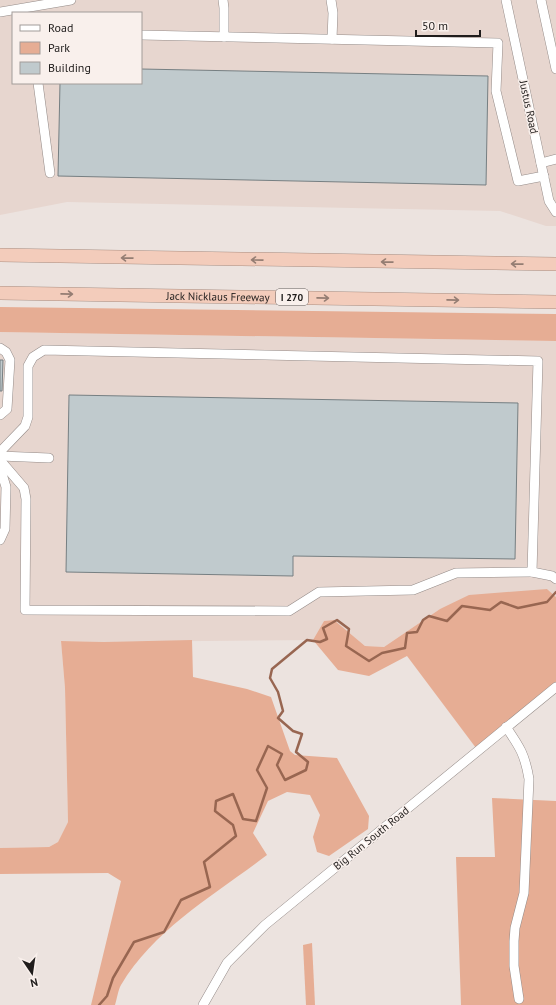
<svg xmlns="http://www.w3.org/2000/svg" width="556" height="1005" viewBox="0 0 556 1005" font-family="'PT Sans',sans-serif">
<rect width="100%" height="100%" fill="#ece3df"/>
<g fill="#e7d6cf" fill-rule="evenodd">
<path d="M 0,0 L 556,0 L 556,226 L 546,226 L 500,211 L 67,202 L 0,215 ZM 13,13 L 141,13 L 141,83 L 13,83 Z"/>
<path d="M 0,332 L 556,341 L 556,597 L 547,589 L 440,609 L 384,647 L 365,646 L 334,620 L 324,621 L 313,640 L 104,642 L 61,641 L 65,688 L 68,822 L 58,842 L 49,847 L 0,848 Z"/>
</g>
<g fill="#e6ad94">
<path d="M 0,307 L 556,314 L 556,341 L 0,332 Z"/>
<path d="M 547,589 L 556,597 L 556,683 L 476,748 L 407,656 L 369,676 L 338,670 L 313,640 L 324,621 L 334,620 L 365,646 L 384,647 L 440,609 L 469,595 Z"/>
<path d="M 192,640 L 193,677 L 247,689 L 271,697 L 290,751 L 295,755 L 337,758 L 369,816 L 368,829 L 329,856 L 317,852 L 313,837 L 320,815 L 310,795 L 287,792 L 268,801 L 253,833 L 267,855 C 216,894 155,928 121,985 C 118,990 117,999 115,1005 L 91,1005 L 121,881 L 108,873 L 0,874 L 0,848 L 49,847 L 58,842 L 68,822 L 65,688 L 61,641 L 104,642 Z"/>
<path d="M 492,798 L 556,801 L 556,1005 L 461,1005 L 456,857 L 495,857 Z"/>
<path d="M 312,943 L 315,1005 L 306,1005 L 303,945 Z"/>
</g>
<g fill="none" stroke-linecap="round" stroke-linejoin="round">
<path stroke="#986651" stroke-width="2.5" d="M 99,1005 L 107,996 L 113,978 L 134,942 L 164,932 L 181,900 L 210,887 L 204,862 L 236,836 L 233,825 L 215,811 L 216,801 L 233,794 L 243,819 L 256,821 L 267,788 L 257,770 L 268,746 L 282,754 L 277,765 L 285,780 L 306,770 L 308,762 L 296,752 L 302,734 L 293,731 L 278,718 L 283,711 L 278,692 L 270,678 L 272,669 L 307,640 L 320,642 L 327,639 L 323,628 L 337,620 L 349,629 L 346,646 L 369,661 L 382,653 L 405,648 L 407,633 L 417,632 L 423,620 L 429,616 L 447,621 L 462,606 L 490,610 L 501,602 L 518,608 L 547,602 L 556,592"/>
</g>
<g fill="#c0cacd" stroke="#767f82">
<path d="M 141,69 L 488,76 L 486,185 L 58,176 L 60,83 L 141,83 Z"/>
<path d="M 0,360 L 3,360 L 2,391 L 0,391 Z"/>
<path d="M 69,395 L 518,403 L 515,559 L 293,556 L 293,576 L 66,572 Z"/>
</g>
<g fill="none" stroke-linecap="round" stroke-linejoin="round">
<defs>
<g id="minor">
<path d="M 223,0 L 224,8 L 224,37"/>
<path d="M 331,0 L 333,13 L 332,39"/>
<path d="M 506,0 L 549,201 L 556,212"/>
<path d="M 541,0 L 556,69"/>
<path d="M 0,12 L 71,0"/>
<path d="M 141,35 L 498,43 L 496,91 L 518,181 L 544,176"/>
<path d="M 38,83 L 50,173"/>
<path d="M 541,163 L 556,159"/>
<path d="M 0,348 L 6,352 L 10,360 L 7,409 L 0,415"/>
<path d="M 0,452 L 25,426 L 28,417 L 28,366 L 33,357 L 44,350 L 538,361 L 532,572 L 552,576 L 556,579"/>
<path d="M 0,456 L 49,458"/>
<path d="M 0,460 L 24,488 L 26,499 L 25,610 L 289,611 L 319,592 L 413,590 L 456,573 L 532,572"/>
<path d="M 0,467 L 6,487 L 5,529 L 0,540"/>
<path d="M 506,727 C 520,747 525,755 529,779 L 524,893 L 515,928 L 514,941 L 514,966 L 519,999"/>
<path d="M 203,1005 L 227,963 L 265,925 L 556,687"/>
</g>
<g id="highway">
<path d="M 0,255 L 556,264"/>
<path id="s1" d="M 0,293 L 556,302"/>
</g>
</defs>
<use href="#minor" stroke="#948b88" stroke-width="10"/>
<use href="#highway" stroke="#a98f83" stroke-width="14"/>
<use href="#minor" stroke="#fff" stroke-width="9"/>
<use href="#highway" stroke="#f3ccbb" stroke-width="13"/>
</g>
<defs><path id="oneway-shaft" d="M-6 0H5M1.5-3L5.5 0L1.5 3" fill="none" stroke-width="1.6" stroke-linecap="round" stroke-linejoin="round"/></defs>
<g stroke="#947d73">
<use href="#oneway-shaft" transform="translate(127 258) rotate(-179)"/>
<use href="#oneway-shaft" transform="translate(257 260) rotate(-179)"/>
<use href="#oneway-shaft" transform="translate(387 262) rotate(-179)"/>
<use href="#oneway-shaft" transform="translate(517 264) rotate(-179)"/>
<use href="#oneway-shaft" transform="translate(67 294) rotate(1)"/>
<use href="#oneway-shaft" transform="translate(323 298) rotate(1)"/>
<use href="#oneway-shaft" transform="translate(453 300) rotate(1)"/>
</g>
<g text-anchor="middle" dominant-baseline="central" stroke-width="3" stroke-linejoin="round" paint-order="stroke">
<rect fill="#f9f0ec" stroke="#615c5a" stroke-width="1" x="276" y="289" width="32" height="16" rx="3"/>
<g font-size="10" font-weight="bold" fill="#201d1c">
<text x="292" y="297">I 270</text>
</g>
<g font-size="11" fill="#201d1c" stroke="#f9f0ec">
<text transform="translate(529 107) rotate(78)">Justus Road</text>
<text stroke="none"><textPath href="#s1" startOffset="218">Jack Nicklaus Freeway</textPath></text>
<text transform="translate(371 838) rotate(-39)">Big Run South Road</text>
</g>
</g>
<rect x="12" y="12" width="130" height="72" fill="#f9f0ec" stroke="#a29c99"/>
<rect x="20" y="25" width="20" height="6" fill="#ffffff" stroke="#a29c99"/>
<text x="48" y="32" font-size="12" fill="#201d1c">Road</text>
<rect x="20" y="42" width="20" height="12" fill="#e6ad94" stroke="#a29c99"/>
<text x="48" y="52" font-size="12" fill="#201d1c">Park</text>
<rect x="20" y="62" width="20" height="12" fill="#c0cacd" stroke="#a29c99"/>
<text x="48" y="72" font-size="12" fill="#201d1c">Building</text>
<g transform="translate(32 973) rotate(167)" stroke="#f9f0ec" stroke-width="3" paint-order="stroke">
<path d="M0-3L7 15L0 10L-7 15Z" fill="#201d1c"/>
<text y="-6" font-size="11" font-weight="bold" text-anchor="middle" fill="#201d1c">N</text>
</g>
<path d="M416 30v6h64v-6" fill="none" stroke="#201d1c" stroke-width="2"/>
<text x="422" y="30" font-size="12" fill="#201d1c" stroke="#f9f0ec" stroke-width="3" paint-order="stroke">50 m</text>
</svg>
